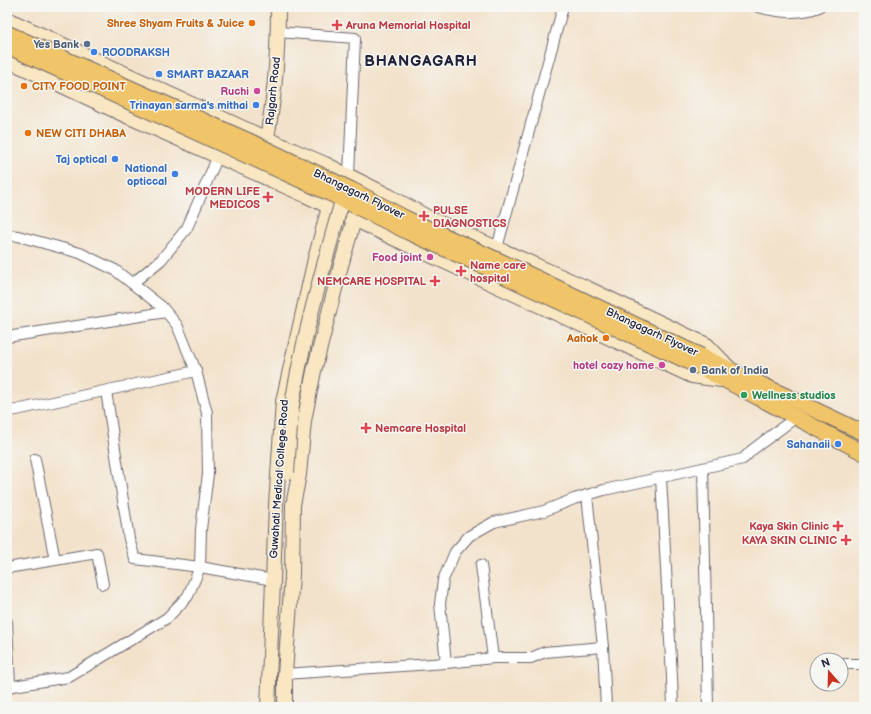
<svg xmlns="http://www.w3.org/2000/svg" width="871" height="714" viewBox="0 0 871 714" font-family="'Balsamiq Sans',sans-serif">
<rect width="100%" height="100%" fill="#f6f6f2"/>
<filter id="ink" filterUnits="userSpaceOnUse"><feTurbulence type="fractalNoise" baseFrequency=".025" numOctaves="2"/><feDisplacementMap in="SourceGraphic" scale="8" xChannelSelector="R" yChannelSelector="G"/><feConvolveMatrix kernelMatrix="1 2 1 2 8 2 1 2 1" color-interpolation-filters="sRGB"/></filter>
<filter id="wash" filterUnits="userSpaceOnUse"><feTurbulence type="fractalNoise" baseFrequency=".012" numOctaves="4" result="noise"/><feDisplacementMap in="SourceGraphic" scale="16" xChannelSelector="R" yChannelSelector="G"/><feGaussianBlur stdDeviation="0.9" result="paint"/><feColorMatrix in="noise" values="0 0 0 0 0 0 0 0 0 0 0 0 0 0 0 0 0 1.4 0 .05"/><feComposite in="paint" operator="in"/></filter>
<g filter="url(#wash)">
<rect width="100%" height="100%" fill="#f3e2cb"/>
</g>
<g filter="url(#ink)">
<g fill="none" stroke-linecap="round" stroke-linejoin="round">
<defs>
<g id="street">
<path d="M 758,7 C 777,12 800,15 819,7"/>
<path d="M 278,32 L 355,38 L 349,175"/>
<path d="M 7,235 L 18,236 L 80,253 L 115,270 L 162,307 L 177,325 L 196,371 L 207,413 L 208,474 L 201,529 L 200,567 L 135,559 L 129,539 L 106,391"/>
<path d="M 497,248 L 563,7"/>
<path d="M 133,283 L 161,260 L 187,228 L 218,156"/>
<path d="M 7,337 L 166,312"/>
<path d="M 7,412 L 196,371"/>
<path d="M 35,459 L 55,560"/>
<path d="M 703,468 L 708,707"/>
<path d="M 661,478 L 672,677 L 673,707"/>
<path d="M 587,495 L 603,647 L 606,707"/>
<path d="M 481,565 L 493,658"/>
<path d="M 7,568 L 97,553 L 103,584"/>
<path d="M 7,622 L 10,687"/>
<path d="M 446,663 L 440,604 L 443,580 L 455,552 L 469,536 L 494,522 L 544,511 L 574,499 L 604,490 L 743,459 L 752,450 L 795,418"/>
<path d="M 841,664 L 864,664"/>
<path d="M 285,674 L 446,663 L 493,658 L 531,658 L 545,652 L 603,647"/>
<path d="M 7,687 L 69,677 L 167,618 L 188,596 L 200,567 L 273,580"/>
</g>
<g id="secondary">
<path d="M 7,19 L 267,139 L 325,164 L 389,196 L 431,219 L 587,288 L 707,345 L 730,369"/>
<path d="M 7,60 L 118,112 L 305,195 L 391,237 L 692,376 L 722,380"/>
<path d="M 265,147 C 275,101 278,54 278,7"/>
<path d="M 268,707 L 276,505 L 283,401 L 315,259 L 329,207"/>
<path d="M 285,707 L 285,674 L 292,575 L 293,505 L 299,475 L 304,421 L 314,371 L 340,269 L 354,220"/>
</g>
<g id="primary">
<path d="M 701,356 L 864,433"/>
<path d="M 700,367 L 864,453"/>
</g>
</defs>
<use href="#street" stroke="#6b656d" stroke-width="12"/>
<use href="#secondary" stroke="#6b656d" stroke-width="16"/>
<use href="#primary" stroke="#6b656d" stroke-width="17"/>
<use href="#street" stroke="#fff" stroke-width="10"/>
<use href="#secondary" stroke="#f9e7c3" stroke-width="14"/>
<use href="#primary" stroke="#f0c469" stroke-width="15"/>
<defs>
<path id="secondary-bridge" d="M 287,472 C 289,450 289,427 292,405 C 303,336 323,268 342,201"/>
<g id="primary-bridge">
<path d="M 7,33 L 249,141 L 352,190 L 405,218 L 524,272 L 701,356"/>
<path d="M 7,46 L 329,193 L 408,232 L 485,267 L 700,367"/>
</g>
</defs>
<use href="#secondary-bridge" stroke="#6b656d" stroke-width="16" stroke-linecap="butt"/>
<use href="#primary-bridge" stroke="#6b656d" stroke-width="17" stroke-linecap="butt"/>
<use href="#secondary-bridge" stroke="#f9e7c3" stroke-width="14"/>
<use href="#primary-bridge" stroke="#f0c469" stroke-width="15"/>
</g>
</g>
<g fill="#e8710a" stroke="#f6f6f2" stroke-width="1.5">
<circle cx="252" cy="23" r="4"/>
<circle cx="24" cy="86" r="4"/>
<circle cx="28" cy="133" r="4"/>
<circle cx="606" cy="338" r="4"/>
</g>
<g fill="#e0444e" stroke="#f6f6f2" stroke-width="1.5">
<path d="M335 19h4v4h4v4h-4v4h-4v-4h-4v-4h4z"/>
<path d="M266 191h4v4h4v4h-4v4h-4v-4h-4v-4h4z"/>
<path d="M422 210h4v4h4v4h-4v4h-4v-4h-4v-4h4z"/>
<path d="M459 265h4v4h4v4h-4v4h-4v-4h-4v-4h4z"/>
<path d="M433 275h4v4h4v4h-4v4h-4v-4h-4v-4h4z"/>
<path d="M364 422h4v4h4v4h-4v4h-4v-4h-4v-4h4z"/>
<path d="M836 520h4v4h4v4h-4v4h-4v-4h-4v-4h4z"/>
<path d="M844 534h4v4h4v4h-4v4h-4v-4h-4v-4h4z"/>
</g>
<g fill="#5c6f8a" stroke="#f6f6f2" stroke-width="1.5">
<circle cx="87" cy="44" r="4"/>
<circle cx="693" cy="370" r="4"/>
</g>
<g fill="#3f7fe0" stroke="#f6f6f2" stroke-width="1.5">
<circle cx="94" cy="52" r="4"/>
<circle cx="159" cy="74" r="4"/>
<circle cx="256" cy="105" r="4"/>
<circle cx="115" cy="159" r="4"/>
<circle cx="175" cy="174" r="4"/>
<circle cx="838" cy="444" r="4"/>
</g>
<g fill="#d1479c" stroke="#f6f6f2" stroke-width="1.5">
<circle cx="257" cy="91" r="4"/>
<circle cx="430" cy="257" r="4"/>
<circle cx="662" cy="365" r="4"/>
</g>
<circle fill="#2e9e5b" stroke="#f6f6f2" stroke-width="1.5" cx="744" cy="395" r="4"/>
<g text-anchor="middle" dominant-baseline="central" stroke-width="3" stroke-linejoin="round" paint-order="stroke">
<g font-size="11" font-weight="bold" fill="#c56008" stroke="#f6f6f2" text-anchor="end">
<text x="244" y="23">Shree Shyam Fruits &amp; Juice</text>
<text x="32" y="86" text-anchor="start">CITY FOOD POINT</text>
<text x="36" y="133" text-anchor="start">NEW CITI DHABA</text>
<text x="598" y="338">Aahok</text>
</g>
<g font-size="11" font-weight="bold" fill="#be3a42" stroke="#f6f6f2" text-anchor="start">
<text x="346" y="25">Aruna Memorial Hospital</text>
<text x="260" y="191" text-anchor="end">MODERN LIFE<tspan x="260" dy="13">MEDICOS</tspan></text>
<text x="433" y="210">PULSE<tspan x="433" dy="13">DIAGNOSTICS</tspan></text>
<text x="470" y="265">Name care<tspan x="470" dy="13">hospital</tspan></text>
<text x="426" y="281" text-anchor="end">NEMCARE HOSPITAL</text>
<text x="375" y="428">Nemcare Hospital</text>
<text x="829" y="526" text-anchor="end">Kaya Skin Clinic</text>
<text x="837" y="540" text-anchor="end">KAYA SKIN CLINIC</text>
</g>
<g font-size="11" font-weight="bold" fill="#4e5e75" stroke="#f6f6f2" text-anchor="end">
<text x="79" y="44">Yes Bank</text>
<text x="701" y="370" text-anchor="start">Bank of India</text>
</g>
<g font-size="11" font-weight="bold" fill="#366cbe" stroke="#f6f6f2" text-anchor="end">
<text x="102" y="52" text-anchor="start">ROODRAKSH</text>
<text x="167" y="74" text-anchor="start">SMART BAZAAR</text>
<text x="248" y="105">Trinayan sarma's mithai</text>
<text x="107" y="159">Taj optical</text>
<text x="167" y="168">National<tspan x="167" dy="13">opticcal</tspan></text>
<text x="830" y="444">Sahanaii</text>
</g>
<g font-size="11" font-weight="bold" fill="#b23c85" stroke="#f6f6f2" text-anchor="end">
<text x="249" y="91">Ruchi</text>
<text x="422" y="257">Food joint</text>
<text x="654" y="365">hotel cozy home</text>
</g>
<g font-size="11" fill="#22223b" stroke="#f6f6f2">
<text transform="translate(273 91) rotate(-84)">Rajgarh Road</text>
<text transform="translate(359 194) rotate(26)">Bhangagarh Flyover</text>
<text transform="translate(652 332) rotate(25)">Bhangagarh Flyover</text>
<text transform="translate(279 479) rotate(-86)">Guwahati Medical College Road</text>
</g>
<g font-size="11" font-weight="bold" fill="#27864d" stroke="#f6f6f2" text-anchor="start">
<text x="752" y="395">Wellness studios</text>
</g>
<g font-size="15" font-weight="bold" letter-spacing="1" fill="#22223b" stroke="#f6f6f2">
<text x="421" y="61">BHANGAGARH</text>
</g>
</g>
<rect width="871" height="714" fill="none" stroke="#f6f6f2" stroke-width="24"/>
<g transform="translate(829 672) rotate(340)"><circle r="19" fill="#f6f6f2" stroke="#a1a1a9"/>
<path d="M0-3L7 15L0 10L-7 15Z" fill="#c8321e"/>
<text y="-6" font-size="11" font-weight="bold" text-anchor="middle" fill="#22223b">N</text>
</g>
</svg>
